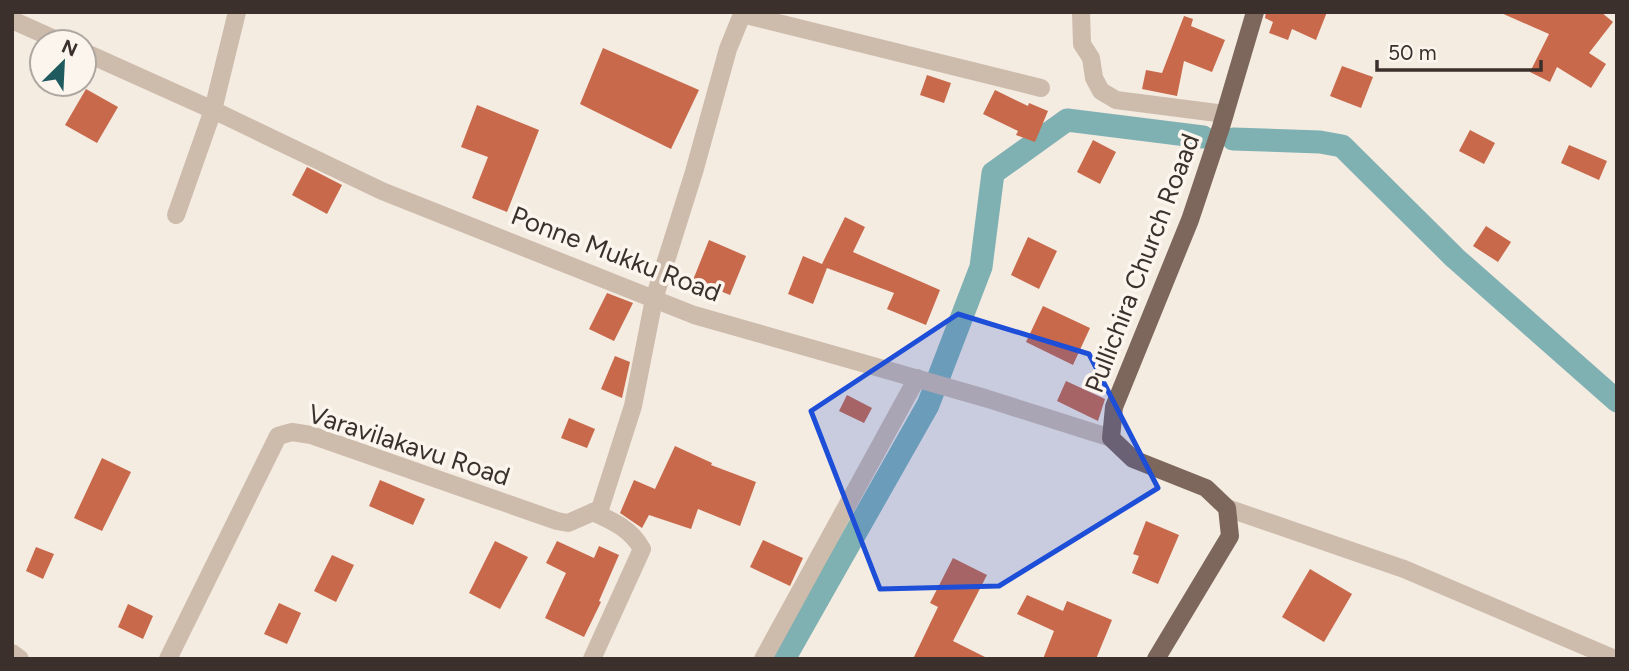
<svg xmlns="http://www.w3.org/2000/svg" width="1629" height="671" viewBox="0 0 1629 671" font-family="Figtree,sans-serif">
<rect width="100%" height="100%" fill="#f4ebe1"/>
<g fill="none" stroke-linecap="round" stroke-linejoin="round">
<g stroke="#7fb0b2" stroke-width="23">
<path d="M 1233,139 L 1320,142 L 1342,146 L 1455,258 L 1617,401"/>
<path d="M 784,659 L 928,405 L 981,267 L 993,173 L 1067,120 L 1203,137"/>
</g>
</g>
<g fill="#c8694b">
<path d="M 1266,12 L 1327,12 L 1316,40 L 1292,29 L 1288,40 L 1269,33 L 1273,22 L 1265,18 Z"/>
<path d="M 1499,12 L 1601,12 L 1613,22 L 1589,53 L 1606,64 L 1591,88 L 1557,67 L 1550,82 L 1530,72 L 1549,34 Z"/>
<path d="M 1184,16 L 1193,19 L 1191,26 L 1225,40 L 1212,72 L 1184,61 L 1177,96 L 1142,89 L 1146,70 L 1162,73 Z"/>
<path d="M 603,48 L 699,90 L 671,149 L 580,104 Z"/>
<path d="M 1342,66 L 1373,77 L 1361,108 L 1330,96 Z"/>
<path d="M 927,75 L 951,83 L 944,103 L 920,95 Z"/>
<path d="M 86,89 L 118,107 L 97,143 L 65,125 Z"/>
<path d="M 995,90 L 1028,106 L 1029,103 L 1048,111 L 1035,142 L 1016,135 L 1018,131 L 983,114 Z"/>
<path d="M 477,105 L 539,130 L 507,212 L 472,198 L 488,157 L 461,147 Z"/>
<path d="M 1470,130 L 1495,143 L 1484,164 L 1459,151 Z"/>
<path d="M 1093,140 L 1116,152 L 1100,184 L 1077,172 Z"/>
<path d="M 1569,145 L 1607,161 L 1599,180 L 1561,163 Z"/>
<path d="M 307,167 L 342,185 L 327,214 L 292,195 Z"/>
<path d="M 845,217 L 865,227 L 853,252 L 940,290 L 926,325 L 887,309 L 894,293 L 827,268 L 813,304 L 788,294 L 803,256 L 822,264 Z"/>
<path d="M 1486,226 L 1511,242 L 1498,262 L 1473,246 Z"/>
<path d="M 1028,237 L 1057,251 L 1039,289 L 1011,275 Z"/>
<path d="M 709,240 L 746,256 L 730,295 L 693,280 Z"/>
<path d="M 607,293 L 633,303 L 614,341 L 589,329 Z"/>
<path d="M 1043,306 L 1090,328 L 1073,365 L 1026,342 Z"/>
<path d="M 615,356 L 630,362 L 622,398 L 601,389 Z"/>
<path d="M 1066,381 L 1105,399 L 1098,421 L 1057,401 Z"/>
<path d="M 847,395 L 872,408 L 864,423 L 839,411 Z"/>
<path d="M 569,418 L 595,429 L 587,448 L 561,438 Z"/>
<path d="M 675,446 L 712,463 L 711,465 L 756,482 L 740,526 L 698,509 L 691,529 L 649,515 L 642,528 L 620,513 L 634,480 L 655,489 Z"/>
<path d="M 102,458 L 131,472 L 102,531 L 74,518 Z"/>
<path d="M 380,480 L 425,499 L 413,525 L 369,506 Z"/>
<path d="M 1146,521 L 1179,535 L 1158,584 L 1132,573 L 1139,556 L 1133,554 Z"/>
<path d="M 763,540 L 803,558 L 790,586 L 750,567 Z"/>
<path d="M 495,541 L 528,557 L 500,609 L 469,593 Z"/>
<path d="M 557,541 L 594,558 L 599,546 L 619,555 L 599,601 L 601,602 L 584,637 L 545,618 L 566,573 L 546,563 Z"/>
<path d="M 36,547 L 54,554 L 43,579 L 26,571 Z"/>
<path d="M 332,555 L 354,565 L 336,602 L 314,591 Z"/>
<path d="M 953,558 L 987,575 L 953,641 L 989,659 L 913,659 L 938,607 L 930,603 Z"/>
<path d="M 1310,569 L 1352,594 L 1324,642 L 1282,617 Z"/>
<path d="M 1027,595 L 1063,611 L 1067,601 L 1112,620 L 1096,659 L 1043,659 L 1054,631 L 1017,614 Z"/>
<path d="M 279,603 L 301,613 L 287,644 L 264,634 Z"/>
<path d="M 128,604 L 153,616 L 143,639 L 118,627 Z"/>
</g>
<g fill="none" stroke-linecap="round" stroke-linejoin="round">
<g stroke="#cdbbac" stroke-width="18">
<path d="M 1081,12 L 1082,44 L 1091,58 L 1094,78 L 1101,91 L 1116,100 L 1225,114"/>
<path d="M 742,14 L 1041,88"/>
<path d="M 12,20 L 61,42"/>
<path d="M 84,52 L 213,110 L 382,191 L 694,315 L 985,398 L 1111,438"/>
<path d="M 176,215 L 213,110 L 237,12"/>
<path d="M 1227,508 L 1404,569 L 1615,659"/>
<path d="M 12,653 L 20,659"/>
<path d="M 168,659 L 278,436 L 292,432 L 311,435 L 557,521 L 568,523 L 600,509 L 633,406 L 654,299 L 694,172 L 728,49 L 743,12"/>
<path d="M 592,659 L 642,549 C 631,529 613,521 593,512"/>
<path d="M 763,659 L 917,378"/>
</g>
<path stroke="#7d675c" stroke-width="18" d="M 1156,659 L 1230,536 L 1227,508 L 1206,488 L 1133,459 L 1111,438 L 1114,407 L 1190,220 L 1221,127 L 1255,12"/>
</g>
<path fill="#1d4ed8" fill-opacity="0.2" stroke="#1d4ed8" stroke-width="5" stroke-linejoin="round" d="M 958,314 L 1089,354 L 1158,488 L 999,586 L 880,589 L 811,411 Z"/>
<g text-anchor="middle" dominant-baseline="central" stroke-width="7" stroke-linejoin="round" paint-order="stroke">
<g font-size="26" fill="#3b302b" stroke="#fbf5ee">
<text transform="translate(616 254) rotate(21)">Ponne Mukku Road</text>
<text transform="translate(1142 263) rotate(-69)">Pullichira Church Roaad</text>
<text transform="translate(409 445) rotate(18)">Varavilakavu Road</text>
</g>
</g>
<rect width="1629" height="671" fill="none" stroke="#3b302b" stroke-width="28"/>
<g transform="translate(63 63) rotate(24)"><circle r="33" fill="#fbf5ee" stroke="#aea6a0" stroke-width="2"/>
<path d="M0-5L12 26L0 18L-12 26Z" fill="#1f5a5e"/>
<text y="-10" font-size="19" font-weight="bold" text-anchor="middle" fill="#3b302b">N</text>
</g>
<path d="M1377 60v10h164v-10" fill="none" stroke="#3b302b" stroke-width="3.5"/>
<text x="1388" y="60" font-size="21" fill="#3b302b" stroke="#fbf5ee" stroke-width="5" paint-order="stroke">50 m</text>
</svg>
